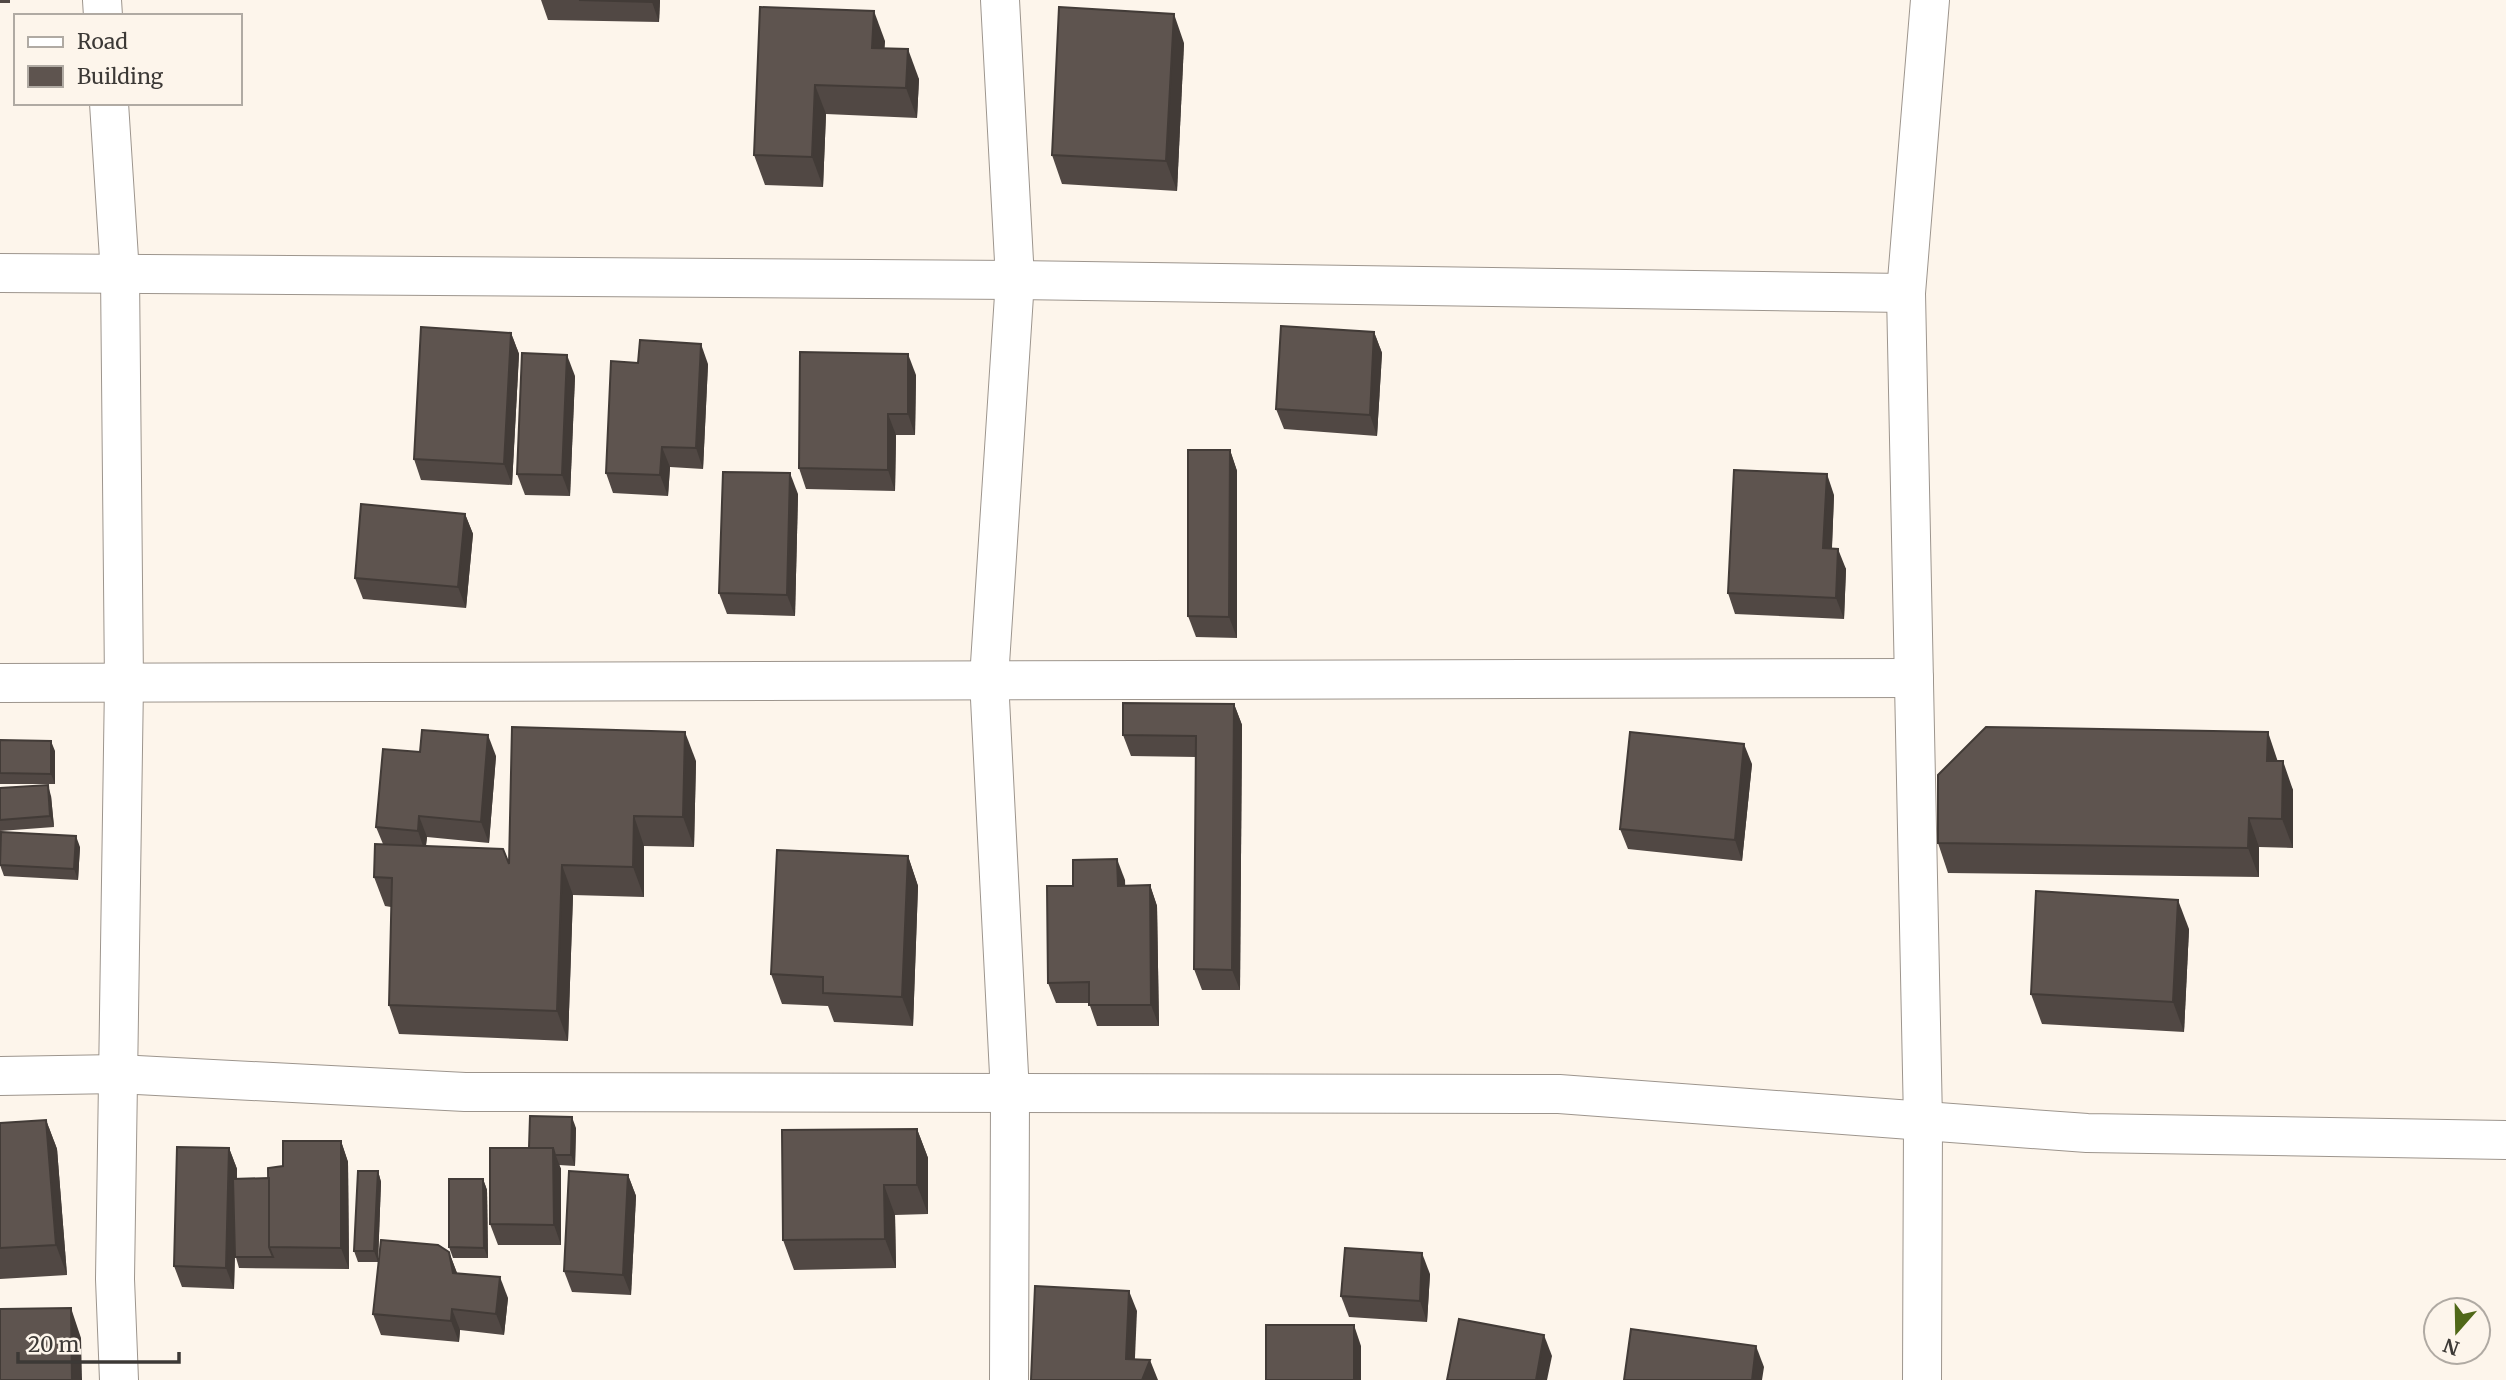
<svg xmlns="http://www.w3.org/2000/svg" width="2506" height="1380" viewBox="0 0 2506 1380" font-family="Merriweather,serif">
<rect width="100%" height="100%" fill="#fdf5eb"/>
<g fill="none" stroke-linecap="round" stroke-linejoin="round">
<defs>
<g id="minor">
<path d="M 102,0 L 103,16"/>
<path d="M 1000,0 L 1015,280 L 989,679 L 1010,1094 L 1009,1380"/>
<path d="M 109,103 L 120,274 L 124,683 L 115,1279 L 119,1380"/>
<path d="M 0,273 L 1015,280 L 1906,293"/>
<path d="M 0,683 L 1914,678"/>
<path d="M 0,1076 L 118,1074 L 465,1092 L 1559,1094 L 2087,1133 L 2506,1140"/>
<path d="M 1922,1380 L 1923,1121 L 1906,293 L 1930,0"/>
</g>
</defs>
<use href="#minor" stroke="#9d958d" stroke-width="40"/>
<use href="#minor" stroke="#fff" stroke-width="38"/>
</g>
<g fill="#514844">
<rect x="0" y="0" width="10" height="3"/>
<path d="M 541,0 L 660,0 L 659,22 L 548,20 Z"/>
<path d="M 760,7 L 885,41 L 884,48 L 919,79 L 917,118 L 826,114 L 823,187 L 765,185 L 754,155 Z"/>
<path d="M 1184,43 L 1177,191 L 1062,184 L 1052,155 Z"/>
<path d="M 1374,332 L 1382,353 L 1377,436 L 1284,429 L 1276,409 Z"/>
<path d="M 511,333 L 519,354 L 512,485 L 421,480 L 414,459 Z"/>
<path d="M 708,364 L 703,469 L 670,467 L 668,496 L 613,493 L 606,473 Z"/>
<path d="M 916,375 L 915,435 L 896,435 L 895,491 L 806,489 L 799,468 Z"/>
<path d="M 575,376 L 570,496 L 525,495 L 517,474 Z"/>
<path d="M 1230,450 L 1237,471 L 1237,638 L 1196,637 L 1188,616 Z"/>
<path d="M 798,494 L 795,616 L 727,614 L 719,593 Z"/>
<path d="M 1834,495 L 1832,548 L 1846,569 L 1844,619 L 1735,614 L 1728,593 Z"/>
<path d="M 465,514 L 473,534 L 466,608 L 363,599 L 355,578 Z"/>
<path d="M 1234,704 L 1242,725 L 1240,990 L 1202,990 L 1194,969 L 1196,757 L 1131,756 L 1123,735 Z"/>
<path d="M 0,740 L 55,751 L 55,784 L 0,784 Z"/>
<path d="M 420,752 L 496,756 L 489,843 L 427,837 L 426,846 L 509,864 L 696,761 L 694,847 L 644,846 L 644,897 L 573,895 L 568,1041 L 399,1034 L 389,1005 L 391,907 L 385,906 L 374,877 L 383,844 L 376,827 Z"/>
<path d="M 2278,761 L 2293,790 L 2293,848 L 2259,847 L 2259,877 L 1948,873 L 1938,843 Z"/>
<path d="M 1752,764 L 1742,861 L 1628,849 L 1620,829 Z"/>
<path d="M 0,788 L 51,796 L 54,827 L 0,831 Z"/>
<path d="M 80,847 L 78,880 L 4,876 L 0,865 Z"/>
<path d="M 908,856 L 918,886 L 913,1026 L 834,1022 L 828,1006 L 782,1004 L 771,974 Z"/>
<path d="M 1125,880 L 1125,886 L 1150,885 L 1157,906 L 1159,1026 L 1097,1026 L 1089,1003 L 1056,1003 L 1048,983 L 1073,886 Z"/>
<path d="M 2189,929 L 2184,1032 L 2042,1024 L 2031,994 Z"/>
<path d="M 46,1120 L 57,1149 L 67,1275 L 0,1279 L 0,1123 Z"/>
<path d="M 576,1128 L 575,1166 L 559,1165 L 561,1169 L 561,1245 L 498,1245 L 490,1224 Z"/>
<path d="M 917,1129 L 928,1158 L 928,1214 L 895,1215 L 896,1268 L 794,1270 L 783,1240 Z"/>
<path d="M 341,1141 L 348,1162 L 349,1269 L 239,1268 L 235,1254 L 234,1289 L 182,1287 L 174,1266 L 229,1148 L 237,1169 L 237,1179 L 269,1178 L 283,1166 Z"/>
<path d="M 378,1171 L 381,1182 L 378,1262 L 358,1262 L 354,1251 Z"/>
<path d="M 628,1175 L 636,1196 L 631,1295 L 572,1292 L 564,1271 Z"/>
<path d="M 483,1179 L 487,1190 L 488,1258 L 453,1258 L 449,1247 Z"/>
<path d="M 449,1252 L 457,1273 L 508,1298 L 504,1335 L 460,1330 L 459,1342 L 381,1335 L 373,1314 Z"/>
<path d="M 1430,1274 L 1427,1322 L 1349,1317 L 1341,1296 Z"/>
</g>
<g fill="#423b37">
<path d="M 652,0 L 660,0 L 659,22 L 652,2 Z"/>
<path d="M 874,11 L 885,41 L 883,77 L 872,48 Z"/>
<path d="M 1174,14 L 1184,43 L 1177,191 L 1166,161 Z"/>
<path d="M 908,49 L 919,79 L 917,118 L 906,88 Z"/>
<path d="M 815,85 L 826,114 L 823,187 L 812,157 Z"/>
<path d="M 1374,332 L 1382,353 L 1377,436 L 1370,415 Z"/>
<path d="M 511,333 L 519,354 L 512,485 L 504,464 Z"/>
<path d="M 701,344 L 708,364 L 703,469 L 696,448 Z"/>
<path d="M 908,354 L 916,375 L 915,435 L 908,414 Z"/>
<path d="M 567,355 L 575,376 L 570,496 L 562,475 Z"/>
<path d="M 888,414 L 896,435 L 895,491 L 888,470 Z"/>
<path d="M 662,447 L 670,467 L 668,496 L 660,475 Z"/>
<path d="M 1230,450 L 1237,471 L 1237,638 L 1229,617 Z"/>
<path d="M 790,473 L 798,494 L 795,616 L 787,595 Z"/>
<path d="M 1827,474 L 1834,495 L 1831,569 L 1823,548 Z"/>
<path d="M 465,514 L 473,534 L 466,608 L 458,587 Z"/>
<path d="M 1838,549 L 1846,569 L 1844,619 L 1836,598 Z"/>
<path d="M 1234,704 L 1242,725 L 1240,990 L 1232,970 Z"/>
<path d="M 685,732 L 696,761 L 694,847 L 683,817 Z"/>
<path d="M 2268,732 L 2278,762 L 2267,761 Z"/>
<path d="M 488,735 L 496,756 L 489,843 L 481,822 Z"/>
<path d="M 51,741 L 55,751 L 55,784 L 51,774 Z"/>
<path d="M 1744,744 L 1752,764 L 1742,861 L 1735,840 Z"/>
<path d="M 2283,761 L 2293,790 L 2293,848 L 2282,819 Z"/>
<path d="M 48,785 L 51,796 L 54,827 L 50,816 Z"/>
<path d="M 419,816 L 427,837 L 425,852 L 418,831 Z"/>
<path d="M 634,816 L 644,846 L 644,897 L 633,867 Z"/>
<path d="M 2249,818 L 2259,847 L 2259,877 L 2248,848 Z"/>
<path d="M 76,836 L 80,847 L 78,880 L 74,869 Z"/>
<path d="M 908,856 L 918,886 L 913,1026 L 902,997 Z"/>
<path d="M 1117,859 L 1125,880 L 1126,907 L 1118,886 Z"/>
<path d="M 562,865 L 573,895 L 568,1041 L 557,1011 Z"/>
<path d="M 1150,885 L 1157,906 L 1159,1026 L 1151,1005 Z"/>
<path d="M 2178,900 L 2189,929 L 2184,1032 L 2173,1002 Z"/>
<path d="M 572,1117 L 576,1128 L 575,1166 L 571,1155 Z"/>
<path d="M 46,1120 L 57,1149 L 67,1275 L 56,1245 Z"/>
<path d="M 917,1129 L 928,1158 L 928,1214 L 917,1185 Z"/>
<path d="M 341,1141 L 348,1162 L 349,1269 L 341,1248 Z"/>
<path d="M 229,1148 L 237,1169 L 234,1289 L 226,1268 Z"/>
<path d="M 553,1148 L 561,1169 L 561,1245 L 554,1225 Z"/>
<path d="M 378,1171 L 381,1182 L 378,1262 L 374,1251 Z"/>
<path d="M 628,1175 L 636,1196 L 631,1295 L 623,1275 Z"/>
<path d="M 483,1179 L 487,1190 L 488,1258 L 484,1248 Z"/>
<path d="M 884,1185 L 895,1215 L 896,1268 L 885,1239 Z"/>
<path d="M 449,1252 L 457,1273 L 453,1273 Z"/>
<path d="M 1422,1253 L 1430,1274 L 1427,1322 L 1420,1301 Z"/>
<path d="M 500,1277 L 508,1298 L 504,1335 L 496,1314 Z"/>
<path d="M 1129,1291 L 1137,1311 L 1134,1380 L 1126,1359 Z"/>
<path d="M 71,1308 L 81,1338 L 82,1380 L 72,1380 Z"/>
<path d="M 452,1309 L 460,1330 L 459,1342 L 451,1321 Z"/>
<path d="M 1354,1325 L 1361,1346 L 1361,1380 L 1354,1380 Z"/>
<path d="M 1544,1335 L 1552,1356 L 1547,1380 L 1536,1380 Z"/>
<path d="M 1756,1346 L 1764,1367 L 1762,1380 L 1752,1380 Z"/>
<path d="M 1150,1360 L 1158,1380 L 1142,1380 Z"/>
</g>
<g fill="#5e544f" stroke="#423b37" stroke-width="2">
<path d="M 579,0 L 652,0 L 652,2 Z"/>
<path d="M 760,7 L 874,11 L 872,48 L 908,49 L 906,88 L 815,85 L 812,157 L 754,155 Z"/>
<path d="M 1059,7 L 1174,14 L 1166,161 L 1052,155 Z"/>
<path d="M 1281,326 L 1374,332 L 1370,415 L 1276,409 Z"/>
<path d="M 421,327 L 511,333 L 504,464 L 414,459 Z"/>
<path d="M 640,340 L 701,344 L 696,448 L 662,447 L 660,475 L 606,473 L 611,361 L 638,363 Z"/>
<path d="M 800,352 L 908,354 L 908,414 L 888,414 L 888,470 L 799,468 Z"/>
<path d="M 522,353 L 567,355 L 562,475 L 517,474 Z"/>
<path d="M 1188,450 L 1230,450 L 1229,617 L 1188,616 Z"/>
<path d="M 1734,470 L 1827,474 L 1823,548 L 1838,549 L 1836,598 L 1728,593 Z"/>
<path d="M 723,472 L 790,473 L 787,595 L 719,593 Z"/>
<path d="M 361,504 L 465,514 L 458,587 L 355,578 Z"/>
<path d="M 1123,703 L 1234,704 L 1232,970 L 1194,969 L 1196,736 L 1123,735 Z"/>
<path d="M 512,727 L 685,732 L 683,817 L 634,816 L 633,867 L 562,865 L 557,1011 L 389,1005 L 392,878 L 374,877 L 375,844 L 503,849 L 509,864 Z"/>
<path d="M 1986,727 L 2268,732 L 2267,761 L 2283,761 L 2282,819 L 2249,818 L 2248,848 L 1938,843 L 1938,775 Z"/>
<path d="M 422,730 L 488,735 L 481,822 L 419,816 L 418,831 L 376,827 L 383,749 L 420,752 Z"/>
<path d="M 1630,732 L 1744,744 L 1735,840 L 1620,829 Z"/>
<path d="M 0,740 L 51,741 L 51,774 L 0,773 Z"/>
<path d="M 48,785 L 50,816 L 0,820 L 0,788 Z"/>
<path d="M 1,832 L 76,836 L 74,869 L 0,865 Z"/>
<path d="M 777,850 L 908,856 L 902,997 L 823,993 L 823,977 L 771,974 Z"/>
<path d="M 1117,859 L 1118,886 L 1150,885 L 1151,1005 L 1089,1005 L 1089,982 L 1048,983 L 1047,886 L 1073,886 L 1073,860 Z"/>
<path d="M 2036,891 L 2178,900 L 2173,1002 L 2031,994 Z"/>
<path d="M 530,1116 L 572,1117 L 571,1155 L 555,1155 L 553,1148 L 529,1148 Z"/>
<path d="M 46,1120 L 56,1245 L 0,1248 L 0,1123 Z"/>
<path d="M 917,1129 L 917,1185 L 884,1185 L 885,1239 L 783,1240 L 782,1130 Z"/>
<path d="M 283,1141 L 341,1141 L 341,1248 L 269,1247 L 268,1168 L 283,1166 Z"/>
<path d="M 177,1147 L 229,1148 L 226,1268 L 174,1266 Z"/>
<path d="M 490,1148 L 553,1148 L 554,1225 L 490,1224 Z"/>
<path d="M 358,1171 L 378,1171 L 374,1251 L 354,1251 Z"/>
<path d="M 569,1171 L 628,1175 L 623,1275 L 564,1271 Z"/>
<path d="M 269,1178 L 269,1247 L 273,1257 L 235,1257 L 233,1179 Z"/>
<path d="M 449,1179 L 483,1179 L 484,1248 L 449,1247 Z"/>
<path d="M 381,1240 L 438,1245 L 449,1252 L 453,1273 L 500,1277 L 496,1314 L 452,1309 L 451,1321 L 373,1314 Z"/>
<path d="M 1345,1248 L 1422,1253 L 1420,1301 L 1341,1296 Z"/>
<path d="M 1035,1286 L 1129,1291 L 1126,1359 L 1150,1360 L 1142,1380 L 1031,1380 Z"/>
<path d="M 71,1308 L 72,1380 L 0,1380 L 0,1309 Z"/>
<path d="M 1459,1319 L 1544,1335 L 1536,1380 L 1447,1380 Z"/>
<rect x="1266" y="1325" width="88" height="55"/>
<path d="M 1631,1329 L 1756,1346 L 1752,1380 L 1624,1380 Z"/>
</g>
<rect x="14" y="14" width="228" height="91" fill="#fdf5eb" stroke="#b0aaa3" stroke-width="2"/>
<rect x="28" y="37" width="35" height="10" fill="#ffffff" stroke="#b0aaa3" stroke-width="2"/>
<text x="77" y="49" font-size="21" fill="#3c3936">Road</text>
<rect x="28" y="66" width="35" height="21" fill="#5e544f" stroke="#b0aaa3" stroke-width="2"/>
<text x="77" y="84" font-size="21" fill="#3c3936">Building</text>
<g transform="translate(2457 1331) rotate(200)"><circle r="33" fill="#fdf5eb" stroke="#b0aaa3" stroke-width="2"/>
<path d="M0-5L12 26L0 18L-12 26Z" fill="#506818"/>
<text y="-10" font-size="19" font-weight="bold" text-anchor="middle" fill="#3c3936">N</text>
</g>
<path d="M18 1352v10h161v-10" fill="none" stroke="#3c3936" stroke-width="3.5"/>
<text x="28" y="1352" font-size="21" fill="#3c3936" stroke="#fdf5eb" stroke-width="5" paint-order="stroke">20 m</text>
</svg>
